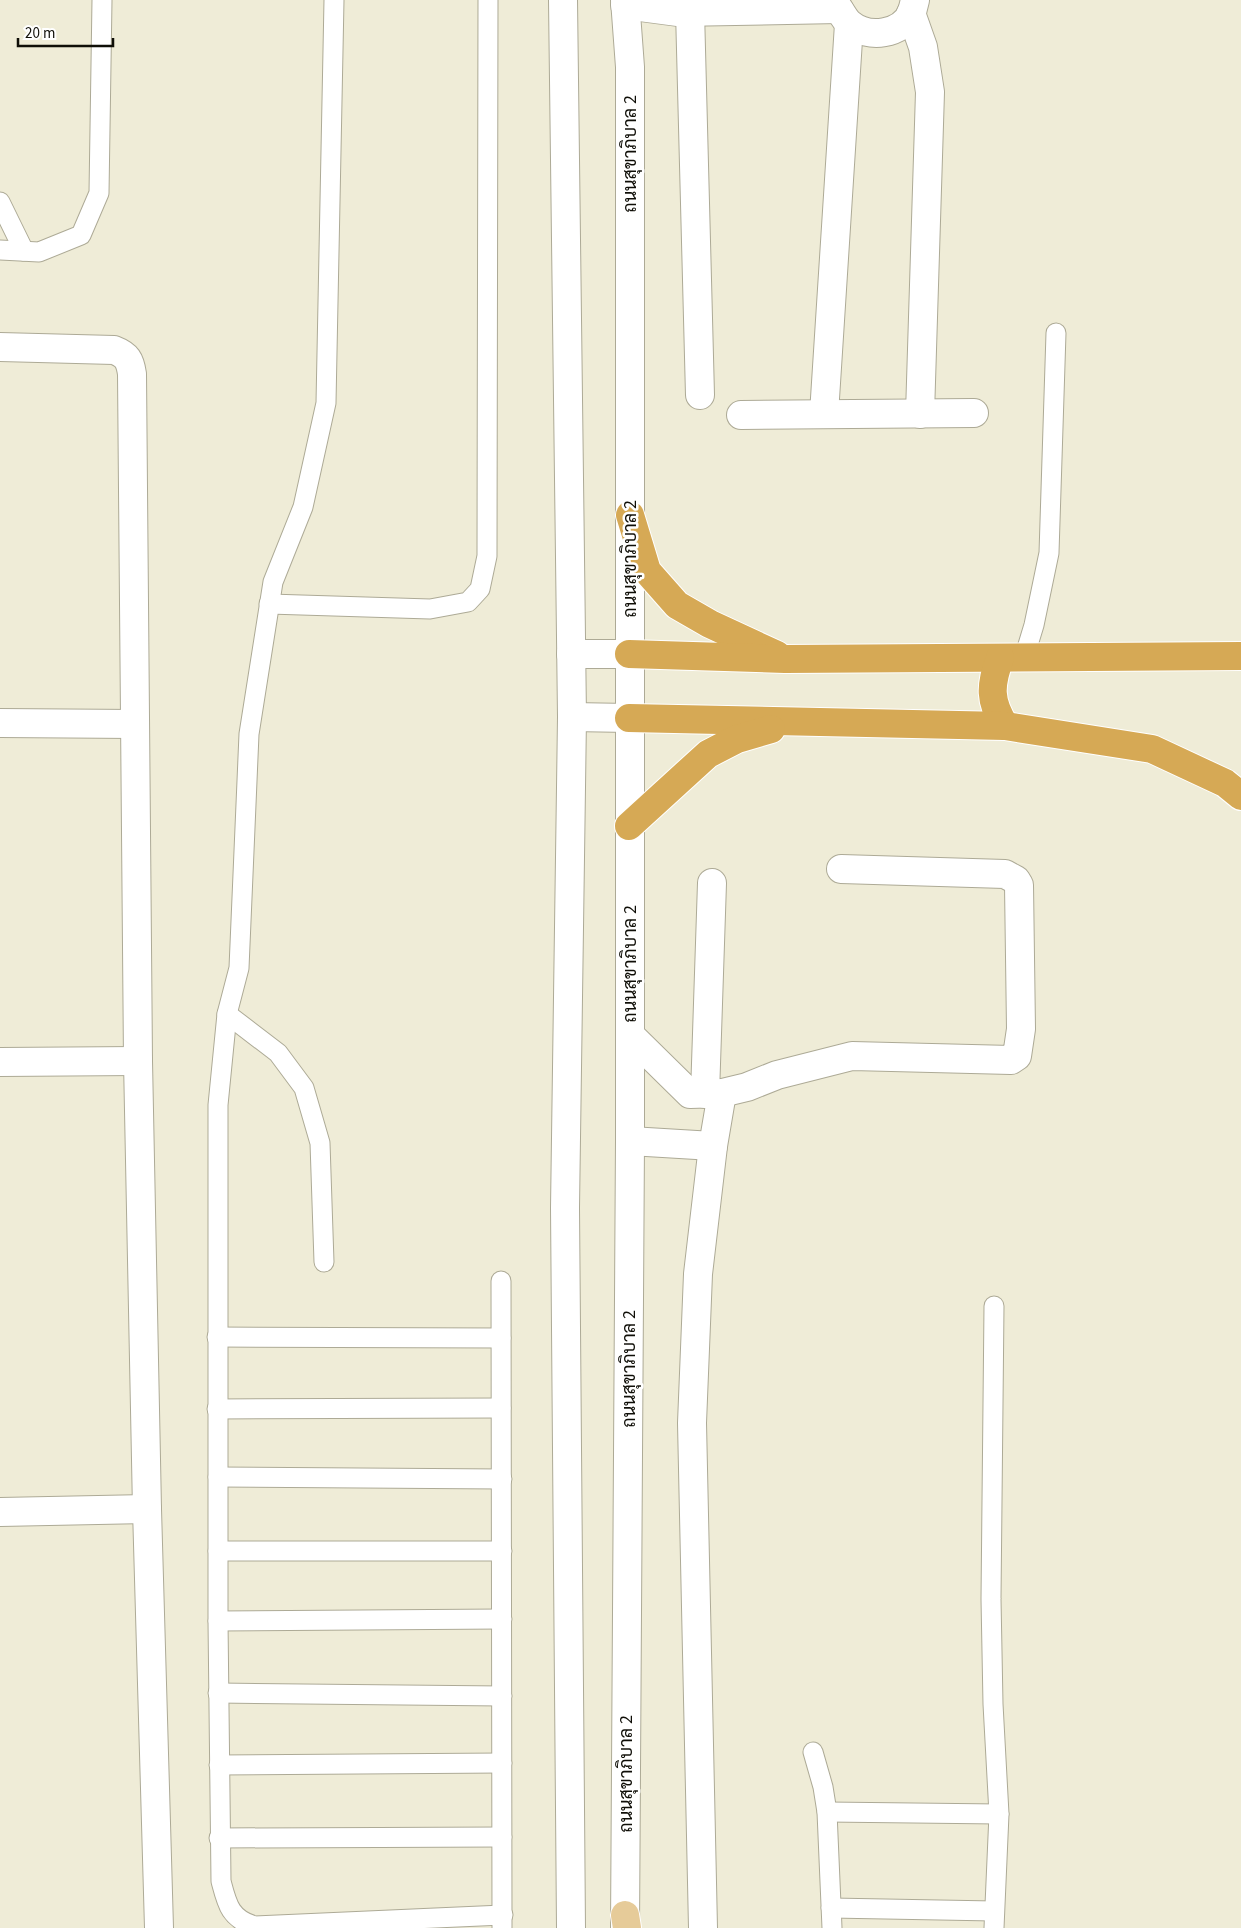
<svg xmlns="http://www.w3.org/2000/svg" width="1241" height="1928" viewBox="0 0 1241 1928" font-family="'Source Sans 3',Sarabun,sans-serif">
<rect width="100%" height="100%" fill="#efecd7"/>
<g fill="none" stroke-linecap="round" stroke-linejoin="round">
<defs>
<g id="service">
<path d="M 334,0 L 326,403 L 303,507 L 273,582 L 249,734 L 239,968 L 227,1014 L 218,1105 L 218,1621 L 221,1881 C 227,1904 230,1919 255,1926 L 503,1915"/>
<path d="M 0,202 L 24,251"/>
<path d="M 0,250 L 39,252 L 81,235 L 99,193 L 102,0"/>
<path d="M 269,604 L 430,609 L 468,602 L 480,589 L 487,556 L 488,0"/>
<path d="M 1024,658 L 1034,625 L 1049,553 L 1056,333"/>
<path d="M 227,1014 L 278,1053 L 304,1088 L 320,1143 L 324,1262"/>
<path d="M 501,1281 L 502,1927"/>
<path d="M 217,1337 L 501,1338"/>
<path d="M 217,1409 L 501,1408"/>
<path d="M 218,1477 L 502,1479"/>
<path d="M 218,1551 L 502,1551"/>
<path d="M 218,1621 L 502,1619"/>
<path d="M 218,1693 L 502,1696"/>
<path d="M 813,1752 L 823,1787 L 827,1812 L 832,1928"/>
<path d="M 219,1765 L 502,1763"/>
<path d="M 827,1812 L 999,1814"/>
<path d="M 219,1838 L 502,1837"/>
<path d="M 831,1908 L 994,1911"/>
<path d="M 994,1928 L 999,1814 L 993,1704 L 991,1599 L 994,1306"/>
</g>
<g id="minor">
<path d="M 625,5 L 678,12 L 839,9"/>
<path d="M 690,11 L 700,395"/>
<path d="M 840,11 C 843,15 846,21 850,24 C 868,39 902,35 912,12 C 913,8 914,4 915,0"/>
<path d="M 911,13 L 923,47 L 930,92 L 920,414"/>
<path d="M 0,347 L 114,350 C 127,355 130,360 132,374 L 138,1061 L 147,1509 L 159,1928"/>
<path d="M 824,414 L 849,24"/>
<path d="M 741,415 L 974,413"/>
<path d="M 0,723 L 135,724"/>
<path d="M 630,1035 L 690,1094 L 722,1093 L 747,1087 L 777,1075 L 852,1056 L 1011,1060 L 1017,1056 L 1021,1029 L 1019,885 L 1016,880 L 1005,874 L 841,869"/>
<path d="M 0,1062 L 138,1061"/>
<path d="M 705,1094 L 712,883"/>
<path d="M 630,1141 L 713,1146"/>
<path d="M 0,1512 L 147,1509"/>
<path d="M 703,1928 L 692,1423 L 698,1274 L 713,1146 L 722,1093"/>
</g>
<g id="tertiary">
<path d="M 563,0 L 572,717 L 565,1208 L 571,1928"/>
<path d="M 571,654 L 629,654"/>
<path d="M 572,717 L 629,718"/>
<path d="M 625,1928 L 630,1141 L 630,67 L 625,0"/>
</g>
<path id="primary" d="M 625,1915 L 627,1928"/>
<g id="motorway">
<path d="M 630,515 L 647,571 L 677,605 L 710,624 L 777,655"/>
<path d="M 629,654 L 785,659 L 1241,656"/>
<path d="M 1000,658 C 990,685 989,701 1005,726"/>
<path d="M 629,718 L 1005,726 L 1152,749 L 1225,783 L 1241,796"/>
<path d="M 629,826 L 708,754 L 737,739 L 771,729"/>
</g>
</defs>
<use href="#service" stroke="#adaa96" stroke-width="21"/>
<use href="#minor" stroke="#adaa96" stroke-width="30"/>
<use href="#tertiary" stroke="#adaa96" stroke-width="30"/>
<use href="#primary" stroke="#fff" stroke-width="30"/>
<use href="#motorway" stroke="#fff" stroke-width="30"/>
<use href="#service" stroke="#fff" stroke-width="19"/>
<use href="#minor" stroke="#fff" stroke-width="28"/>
<use href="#tertiary" stroke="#fff" stroke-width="28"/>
<use href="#primary" stroke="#e6cb99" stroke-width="28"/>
<use href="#motorway" stroke="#d6a955" stroke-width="28"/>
</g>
<g text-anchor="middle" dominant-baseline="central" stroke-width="5" stroke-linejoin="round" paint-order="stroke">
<g font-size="18" fill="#0f0e07" stroke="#fff">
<text transform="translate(630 154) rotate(-90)">ถนนสุขาภิบาล 2</text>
<text transform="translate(630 559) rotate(-90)">ถนนสุขาภิบาล 2</text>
<text transform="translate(630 964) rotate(-90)">ถนนสุขาภิบาล 2</text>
<text transform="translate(629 1369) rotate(-90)">ถนนสุขาภิบาล 2</text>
<text transform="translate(626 1774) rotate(-90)">ถนนสุขาภิบาล 2</text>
</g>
</g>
<path d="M18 38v8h95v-8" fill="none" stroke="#0f0e07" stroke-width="2.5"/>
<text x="25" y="38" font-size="15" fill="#0f0e07" stroke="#ffffff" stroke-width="4" paint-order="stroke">20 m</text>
</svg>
